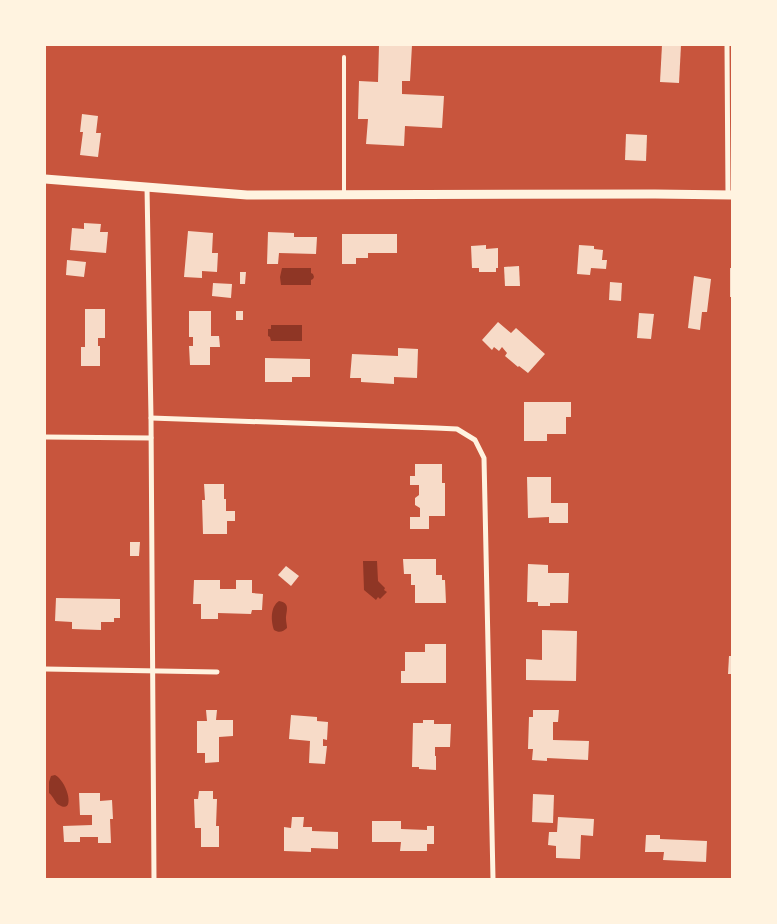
<svg xmlns="http://www.w3.org/2000/svg" width="777" height="924" viewBox="0 0 777 924" font-family="'Sofia Sans Condensed',sans-serif">
<rect width="100%" height="100%" fill="#c8553d"/>
<g fill="#8f3625">
<path d="M 282,268 L 311,268 L 311,273 L 313,274 L 314,277 L 313,279 L 311,280 L 311,285 L 281,285 L 280,277 Z"/>
<path d="M 271,325 L 302,325 L 302,341 L 271,341 L 270,337 L 268,336 L 268,329 L 271,329 Z"/>
<path d="M 363,561 L 377,561 L 378,581 L 385,588 L 384,590 L 387,592 L 380,599 L 378,597 L 376,600 L 364,590 Z"/>
<path d="M 279,601 C 291,603 286,611 286,619 C 286,622 287,625 287,628 C 283,632 279,633 274,630 C 271,621 270,607 279,601 Z"/>
<path d="M 55,775 C 68,782 76,815 59,805 C 56,804 53,796 49,793 L 49,782 L 51,776 Z"/>
</g>
<g fill="#f7dbc8">
<path d="M 379,45 L 412,45 L 410,81 L 402,81 L 402,94 L 444,96 L 442,128 L 405,126 L 404,146 L 366,144 L 368,119 L 358,119 L 359,81 L 378,82 Z"/>
<path d="M 662,45 L 681,45 L 679,83 L 660,82 Z"/>
<path d="M 82,114 L 98,116 L 96,133 L 101,133 L 98,157 L 80,155 L 83,132 L 80,132 Z"/>
<path d="M 626,134 L 647,135 L 646,161 L 625,160 Z"/>
<path d="M 84,223 L 101,224 L 100,232 L 108,232 L 106,253 L 70,250 L 72,228 L 84,229 Z"/>
<path d="M 188,231 L 213,233 L 212,253 L 218,253 L 217,272 L 202,271 L 202,278 L 184,277 Z"/>
<path d="M 268,232 L 294,233 L 294,237 L 317,237 L 316,254 L 279,253 L 278,264 L 267,264 Z"/>
<path d="M 342,234 L 397,234 L 397,253 L 368,253 L 368,258 L 356,258 L 356,264 L 342,264 Z"/>
<path d="M 486,245 L 486,249 L 498,248 L 498,268 L 496,268 L 496,272 L 479,272 L 479,268 L 472,268 L 471,246 Z"/>
<path d="M 579,245 L 594,246 L 594,249 L 603,250 L 602,260 L 607,260 L 606,269 L 591,268 L 590,275 L 577,274 Z"/>
<path d="M 67,260 L 86,262 L 84,277 L 66,275 Z"/>
<path d="M 519,266 L 520,286 L 505,286 L 504,267 Z"/>
<rect x="730" y="268" width="2" height="29"/>
<path d="M 240,272 L 246,272 L 245,284 L 240,284 Z"/>
<path d="M 694,276 L 711,279 L 707,312 L 702,312 L 700,330 L 688,328 Z"/>
<path d="M 610,282 L 622,283 L 621,301 L 609,300 Z"/>
<path d="M 213,283 L 232,284 L 231,298 L 212,296 Z"/>
<path d="M 85,309 L 105,309 L 105,338 L 98,338 L 98,346 L 100,346 L 100,366 L 81,366 L 81,347 L 85,347 Z"/>
<path d="M 189,311 L 211,311 L 211,336 L 219,336 L 220,347 L 210,347 L 210,365 L 190,365 L 189,346 L 193,346 L 193,337 L 189,337 Z"/>
<rect x="236" y="311" width="7" height="9"/>
<path d="M 639,313 L 654,314 L 651,339 L 637,338 Z"/>
<path d="M 498,322 L 511,333 L 516,328 L 545,354 L 528,373 L 519,366 L 518,367 L 505,356 L 507,353 L 502,347 L 499,351 L 494,347 L 492,350 L 482,340 Z"/>
<path d="M 398,348 L 418,349 L 417,378 L 394,377 L 394,384 L 361,382 L 361,378 L 350,378 L 352,354 L 398,356 Z"/>
<path d="M 265,358 L 310,359 L 310,377 L 292,377 L 292,382 L 265,382 Z"/>
<path d="M 524,402 L 571,402 L 571,417 L 566,417 L 566,434 L 547,434 L 547,441 L 524,441 Z"/>
<path d="M 415,464 L 442,464 L 442,483 L 445,483 L 445,516 L 429,516 L 429,529 L 410,529 L 410,517 L 420,517 L 420,508 L 415,505 L 415,498 L 419,495 L 419,485 L 410,485 L 410,476 L 415,476 Z"/>
<path d="M 527,477 L 551,477 L 551,503 L 568,503 L 568,523 L 549,523 L 549,517 L 528,518 Z"/>
<path d="M 204,484 L 224,484 L 224,499 L 226,499 L 226,511 L 235,511 L 235,521 L 227,521 L 227,534 L 203,534 L 202,500 L 205,500 Z"/>
<path d="M 130,542 L 140,542 L 139,556 L 130,556 Z"/>
<path d="M 403,559 L 436,559 L 436,575 L 442,575 L 442,580 L 445,580 L 446,603 L 415,603 L 415,585 L 411,585 L 411,574 L 404,574 Z"/>
<path d="M 528,564 L 548,565 L 548,573 L 569,573 L 568,603 L 550,603 L 550,606 L 538,606 L 538,602 L 527,602 Z"/>
<path d="M 286,566 L 299,576 L 291,586 L 278,575 Z"/>
<path d="M 194,580 L 220,580 L 220,589 L 236,589 L 236,580 L 252,580 L 252,593 L 263,594 L 262,610 L 252,610 L 251,614 L 218,613 L 218,619 L 201,619 L 201,604 L 193,604 Z"/>
<path d="M 56,598 L 120,599 L 120,618 L 114,618 L 114,622 L 101,622 L 101,630 L 72,629 L 72,622 L 55,621 Z"/>
<path d="M 542,630 L 577,631 L 576,681 L 526,680 L 526,659 L 542,660 Z"/>
<path d="M 425,644 L 446,644 L 446,683 L 401,683 L 401,671 L 405,671 L 405,652 L 425,652 Z"/>
<path d="M 729,656 L 732,656 L 732,674 L 728,674 Z"/>
<path d="M 206,710 L 217,710 L 216,720 L 233,720 L 233,736 L 219,737 L 219,762 L 205,763 L 205,753 L 197,753 L 197,721 L 207,721 Z"/>
<path d="M 533,710 L 559,710 L 558,722 L 553,722 L 553,740 L 589,741 L 588,760 L 547,758 L 547,761 L 532,760 L 533,749 L 528,749 L 529,717 L 533,717 Z"/>
<path d="M 291,715 L 317,717 L 317,721 L 328,722 L 327,740 L 323,739 L 323,746 L 327,746 L 325,764 L 309,763 L 310,741 L 289,739 Z"/>
<path d="M 423,720 L 434,720 L 434,724 L 451,724 L 450,747 L 435,747 L 435,756 L 436,756 L 436,770 L 419,769 L 419,767 L 412,767 L 413,723 L 423,723 Z"/>
<path d="M 199,791 L 213,791 L 213,799 L 217,799 L 216,826 L 219,826 L 219,847 L 201,847 L 201,828 L 195,828 L 194,799 L 198,799 Z"/>
<path d="M 79,793 L 100,793 L 100,801 L 112,800 L 113,819 L 110,819 L 111,843 L 98,843 L 98,837 L 80,837 L 80,842 L 64,842 L 63,826 L 92,825 L 92,815 L 80,815 Z"/>
<path d="M 533,794 L 554,795 L 553,823 L 532,822 Z"/>
<path d="M 292,817 L 304,817 L 303,827 L 312,827 L 312,831 L 338,832 L 338,849 L 311,848 L 311,852 L 284,851 L 284,827 L 291,828 Z"/>
<path d="M 558,817 L 594,819 L 593,836 L 581,835 L 580,859 L 556,858 L 556,846 L 548,845 L 549,832 L 557,832 Z"/>
<path d="M 372,821 L 401,821 L 401,829 L 427,830 L 427,826 L 434,826 L 434,844 L 427,844 L 427,851 L 400,851 L 401,842 L 372,842 Z"/>
<path d="M 646,835 L 660,835 L 660,839 L 707,841 L 706,862 L 663,860 L 664,852 L 645,852 Z"/>
</g>
<g fill="none" stroke-linecap="round" stroke-linejoin="round">
<path stroke="#fff3e0" stroke-width="4" d="M 344,57 L 344,195"/>
<g stroke="#fff3e0" stroke-width="5">
<path d="M 727,45 L 728,195"/>
<path d="M 147,187 L 151,418 L 154,879"/>
<path d="M 151,418 L 436,428 L 457,429 L 475,440 L 484,458 L 493,879"/>
<path d="M 45,437 L 151,438"/>
<path d="M 45,669 L 217,672"/>
</g>
<path stroke="#fff3e0" stroke-width="9" d="M 45,179 L 247,195 L 655,194 L 732,195"/>
</g>
<rect width="777" height="924" fill="none" stroke="#fff3e0" stroke-width="92"/>
</svg>
